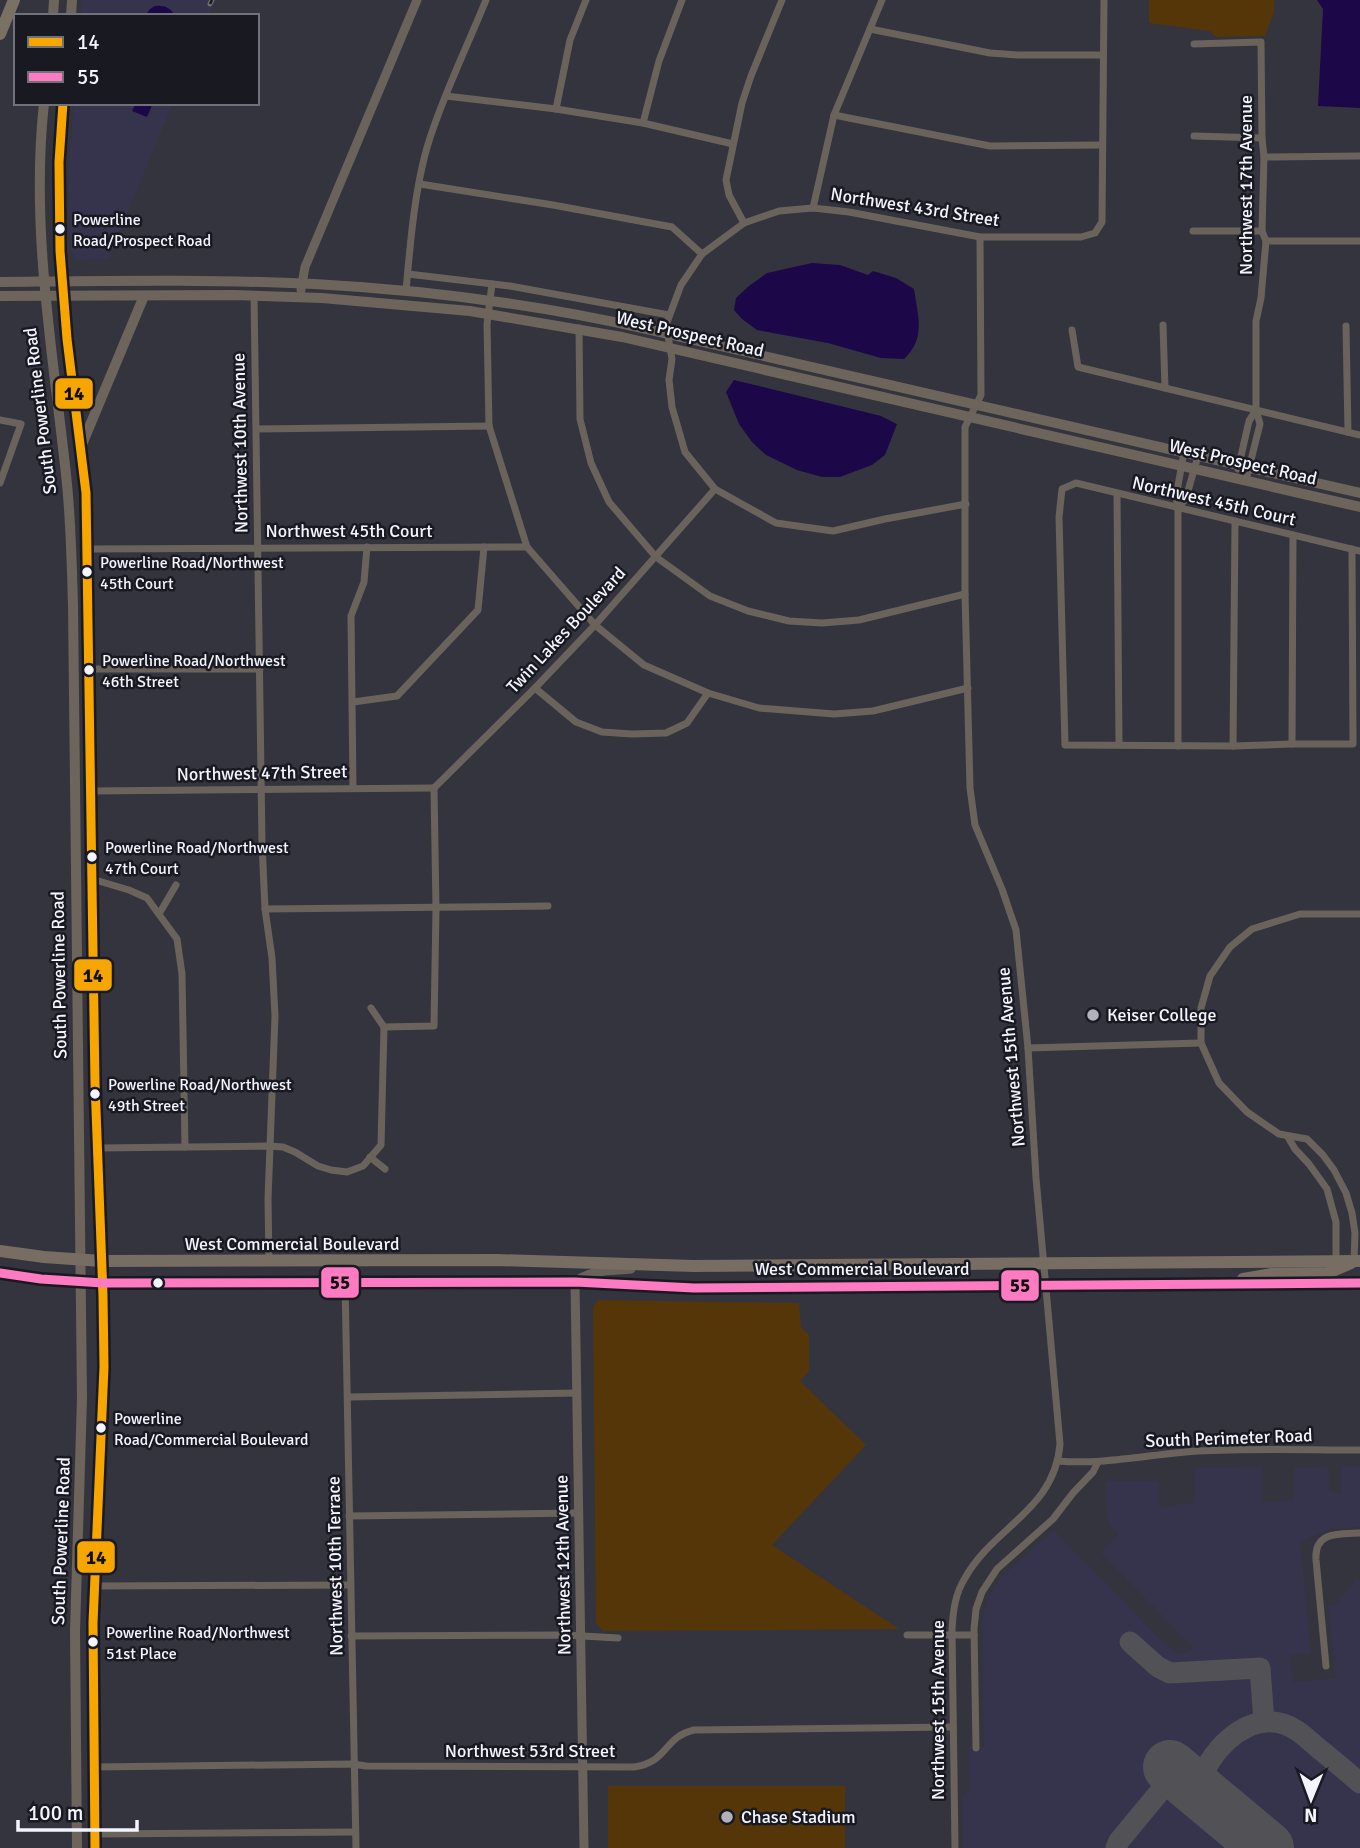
<svg xmlns="http://www.w3.org/2000/svg" width="1360" height="1848" viewBox="0 0 1360 1848" font-family="Signika,sans-serif">
<rect width="100%" height="100%" fill="#34343f"/>
<g fill="#36344c">
<path d="M 82,0 L 215,0 L 209,16 L 81,16 Z"/>
<path d="M 74,103 L 173,103 L 108,259 L 76,260 L 70,246 L 68,172 Z"/>
<path d="M 1341,1466 L 1360,1466 L 1360,1527 L 1330,1529 L 1300,1542 L 1311,1653 L 1289,1655 L 1293,1682 L 1336,1678 L 1328,1606 L 1335,1605 L 1357,1579 L 1360,1582 L 1360,1848 L 963,1848 L 962,1796 L 970,1791 L 969,1747 L 984,1747 L 982,1619 L 989,1597 L 1001,1577 L 1054,1530 L 1162,1641 L 1179,1654 L 1188,1652 L 1194,1648 L 1100,1552 L 1119,1534 L 1109,1523 L 1106,1512 L 1106,1481 L 1158,1481 L 1159,1508 L 1195,1502 L 1195,1468 L 1262,1467 L 1263,1502 L 1294,1500 L 1294,1468 L 1329,1467 L 1329,1492 L 1341,1493 Z"/>
</g>
<g fill="#543609">
<path d="M 1149,0 L 1274,0 L 1274,12 L 1265,36 L 1216,37 L 1210,31 L 1149,23 Z"/>
<path d="M 598,1300 L 799,1303 L 801,1327 L 809,1335 L 809,1371 L 800,1381 L 866,1445 L 772,1545 L 899,1629 L 603,1631 L 596,1623 L 593,1307 Z"/>
<rect x="608" y="1786" width="237" height="62"/>
</g>
<g fill="#1c0749">
<path d="M 1317,0 L 1360,0 L 1360,108 L 1318,106 L 1323,9 Z"/>
<path d="M 155,6 C 164,5 171,8 175,16 L 145,16 L 150,9 Z"/>
<path d="M 136,103 L 153,103 L 147,117 L 132,111 Z"/>
<path d="M 812,263 L 840,265 L 868,275 L 873,271 L 896,278 L 914,289 C 918,317 926,338 904,359 L 881,358 L 828,343 L 757,330 L 742,319 L 734,310 L 736,298 L 749,286 L 767,273 Z"/>
<path d="M 734,380 L 881,416 L 897,424 L 885,455 L 872,465 L 840,477 L 822,477 L 797,470 L 766,455 L 752,442 L 739,424 L 726,392 Z"/>
</g>
<g fill="none" stroke-linecap="round" stroke-linejoin="round">
<g stroke="#525156" stroke-width="21">
<path d="M 1130,1642 L 1158,1667 L 1170,1673 L 1260,1668 L 1264,1722"/>
<path d="M 1213,1803 C 1201,1777 1201,1771 1219,1749 C 1239,1726 1268,1712 1296,1730 C 1304,1735 1311,1742 1318,1748 C 1332,1759 1346,1771 1360,1783"/>
<path d="M 1116,1848 L 1119,1841 L 1176,1772"/>
</g>
<path stroke="#525156" stroke-width="54" d="M 1170,1767 L 1267,1848"/>
<g stroke="#6a635c" stroke-width="7">
<path d="M 870,29 L 990,53 L 1018,55 L 1103,55"/>
<path d="M 1194,44 L 1261,42 L 1262,138 L 1264,157 L 1262,231 L 1266,241 L 1261,298 L 1256,321 L 1256,410 L 1260,424 L 1246,480"/>
<path d="M 446,96 L 556,109 L 643,123 L 733,144"/>
<path d="M 556,109 L 570,40 L 586,0"/>
<path d="M 834,115 L 990,146 L 1102,145"/>
<path d="M 643,123 L 659,61 L 682,0"/>
<path d="M 1194,136 L 1262,138"/>
<path d="M 1264,157 L 1360,156"/>
<path d="M 420,184 L 553,205 L 672,227 L 702,254 L 744,223 L 779,211 L 813,208 L 849,212 L 980,237 L 1081,237 L 1095,233 L 1102,222 L 1104,0"/>
<path d="M 813,208 L 834,115 L 882,0"/>
<path d="M 744,223 L 729,195 L 726,180 L 742,103 L 751,76 L 782,0"/>
<path d="M 1193,231 L 1262,231"/>
<path d="M 1266,241 L 1360,241"/>
<path d="M 702,254 L 681,285 L 666,325 L 672,359 L 669,380 L 672,407 L 685,452 L 715,489 L 776,523 L 833,531 L 885,519 L 966,504"/>
<path d="M 408,274 L 510,286 L 669,315"/>
<path d="M 492,284 L 487,324 L 489,426 L 527,547 L 595,625 L 644,665 L 708,693 L 759,708 L 834,714 L 873,711 L 968,688"/>
<path d="M 406,291 C 410,245 415,185 429,141 C 444,93 467,47 486,0"/>
<path d="M 254,295 L 262,843 L 265,909 L 272,958 L 275,1016 L 268,1199 L 269,1261"/>
<path d="M 1163,325 L 1165,388"/>
<path d="M 1346,326 L 1348,432"/>
<path d="M 579,328 L 580,419 L 591,463 L 609,502 L 656,557 L 710,596 L 748,611 L 789,621 L 822,623 L 859,620 L 965,594"/>
<path d="M 1072,330 L 1078,367 L 1360,435"/>
<path d="M 0,420 L 21,424 L 0,483"/>
<path d="M 257,429 L 489,426"/>
<path d="M 1238,469 L 1249,421 L 1256,410"/>
<path d="M 1117,494 L 1119,744"/>
<path d="M 1178,509 L 1186,498 L 1198,456"/>
<path d="M 87,549 L 527,547"/>
<path d="M 1352,549 L 1353,744 L 1292,744 L 1233,746 L 1065,745 L 1059,517 L 1062,489 L 1076,483 L 1360,551"/>
<path d="M 88,669 L 260,669"/>
<path d="M 535,688 L 576,722 L 602,732 L 632,734 L 666,733 L 687,723 L 708,693"/>
<path d="M 353,702 L 397,696 L 478,610 L 484,547"/>
<path d="M 1292,744 L 1293,535"/>
<path d="M 1178,746 L 1178,509 L 1176,497 L 1184,452"/>
<path d="M 1233,746 L 1235,523"/>
<path d="M 353,787 L 351,616 L 364,582 L 367,547"/>
<path d="M 434,788 L 535,688 L 595,625 L 715,489"/>
<path d="M 90,791 L 434,788"/>
<path d="M 92,879 L 129,890 L 147,898 L 177,939 L 182,974 L 185,1147"/>
<path d="M 265,909 L 548,906"/>
<path d="M 159,914 L 176,885"/>
<path d="M 384,1027 L 434,1026 L 436,909 L 434,788"/>
<path d="M 1028,1048 L 1201,1043"/>
<path d="M 1288,1137 L 1295,1149 L 1309,1164 L 1327,1189 L 1336,1222 L 1336,1262"/>
<path d="M 99,1148 L 269,1146 L 283,1147 L 295,1152 L 318,1166 L 331,1170 L 347,1172 L 363,1166 L 381,1145 L 384,1027 L 371,1008"/>
<path d="M 370,1157 L 385,1169"/>
<path d="M 1354,1261 L 1355,1233 L 1352,1213 L 1346,1193 L 1334,1170 L 1323,1155 L 1307,1139 L 1279,1134 L 1247,1112 L 1219,1083 L 1201,1043 L 1201,1008 L 1210,976 L 1230,947 L 1252,929 L 1300,914 L 1360,914"/>
<path d="M 345,1283 C 350,1471 351,1660 356,1848"/>
<path d="M 349,1397 L 577,1393"/>
<path d="M 1058,1461 C 1105,1465 1151,1454 1198,1451 C 1252,1448 1306,1450 1360,1450"/>
<path d="M 349,1516 L 578,1513"/>
<path d="M 95,1586 L 350,1585"/>
<path d="M 907,1635 L 974,1635"/>
<path d="M 351,1636 L 565,1635 L 618,1638"/>
<path d="M 1326,1666 L 1316,1560 C 1314,1531 1339,1534 1360,1533"/>
<path d="M 976,1748 L 974,1629 L 976,1609 L 982,1592 L 997,1569 L 1053,1519 L 1073,1493 L 1093,1472 L 1098,1462"/>
<path d="M 94,1767 L 353,1764 L 366,1766 L 634,1767 C 669,1762 663,1737 694,1730 L 953,1727"/>
<path d="M 95,1834 L 355,1832"/>
<path d="M 955,1848 L 952,1630 C 953,1611 955,1594 965,1578 C 993,1527 1055,1510 1060,1444 L 1036,1178 L 1028,1048 L 1016,930 L 1002,889 L 975,825 L 970,788 L 965,594 L 965,427 L 981,395 L 980,237"/>
</g>
<g stroke="#6a635c" stroke-width="9">
<path d="M 301,290 L 305,267 L 417,0"/>
<path d="M 584,1848 L 575,1282 C 591,1269 612,1271 631,1269"/>
</g>
<g stroke="#6d645b" stroke-width="10">
<path d="M 53,16 L 54,0"/>
<path d="M 71,16 L 72,0"/>
<path d="M 44,103 C 30,231 54,358 67,484 C 71,525 72,566 73,606 L 82,1398 L 75,1631 L 77,1848"/>
<path d="M 63,103 C 54,181 59,261 67,339 C 73,391 82,442 86,493 L 95,1083 C 101,1178 104,1272 104,1367 L 93,1623 L 95,1848"/>
<path d="M 0,282 C 105,281 210,279 314,284 C 427,290 541,305 651,330 L 1360,493"/>
<path d="M 0,296 L 234,295 L 322,298 L 470,311 L 622,337 L 1360,507"/>
<path d="M 83,442 L 144,296"/>
</g>
<g stroke="#786d62" stroke-width="12">
<path d="M 0,1251 L 44,1257 L 102,1261 L 496,1260 L 694,1266 L 1360,1261"/>
<path d="M 0,1273 L 41,1279 L 103,1283 L 575,1282 L 694,1288 L 1360,1283"/>
<path d="M 1243,1279 L 1272,1274 L 1328,1273 L 1351,1263"/>
</g>
<path stroke="#7b7064" stroke-width="12" d="M 0,34 L 14,0"/>
<defs>
<path id="rail" d="M 210,4 L 212,0"/>
</defs>
<use href="#rail" stroke="#716e6e" stroke-width="5"/>
<use href="#rail" stroke="#191922" stroke-width="2.5" stroke-dasharray="8" stroke-linecap="butt"/>
<defs>
<path id="bus-1" d="M 63,103 L 59,162 L 60,251 L 67,339 L 86,493 L 95,1083 L 103,1296 L 104,1367 L 93,1623 L 95,1848"/>
<path id="bus-2" d="M 0,1273 L 41,1279 L 103,1283 L 575,1282 L 694,1288 L 1360,1283"/>
</defs>
<use href="#bus-1" stroke="#191922" stroke-width="14"/>
<use href="#bus-2" stroke="#191922" stroke-width="14"/>
<use href="#bus-1" stroke="#f7a600" stroke-width="9"/>
<use href="#bus-2" stroke="#fe7ac1" stroke-width="9"/>
</g>
<g fill="#f4f4fe" stroke="#191922" stroke-width="2.5">
<circle cx="60" cy="229" r="6"/>
<circle cx="87" cy="572" r="6"/>
<circle cx="89" cy="670" r="6"/>
<circle cx="92" cy="857" r="6"/>
<circle cx="95" cy="1094" r="6"/>
<circle cx="158" cy="1283" r="6"/>
<circle cx="101" cy="1428" r="6"/>
<circle cx="93" cy="1642" r="6"/>
</g>
<g fill="#b1b1bb" stroke="#191922" stroke-width="2.5">
<circle cx="1093" cy="1015" r="7"/>
<circle cx="727" cy="1817" r="7"/>
</g>
<g text-anchor="middle" dominant-baseline="central" stroke-width="5" stroke-linejoin="round" paint-order="stroke">
<g font-size="16" fill="#f4f4fe" stroke="#191922" text-anchor="start">
<text x="73" y="220">Powerline<tspan x="73" dy="21">Road/Prospect Road</tspan></text>
<text x="100" y="563">Powerline Road/Northwest<tspan x="100" dy="21">45th Court</tspan></text>
<text x="102" y="661">Powerline Road/Northwest<tspan x="102" dy="21">46th Street</tspan></text>
<text x="105" y="848">Powerline Road/Northwest<tspan x="105" dy="21">47th Court</tspan></text>
<text x="108" y="1085">Powerline Road/Northwest<tspan x="108" dy="21">49th Street</tspan></text>
<text x="114" y="1419">Powerline<tspan x="114" dy="21">Road/Commercial Boulevard</tspan></text>
<text x="106" y="1633">Powerline Road/Northwest<tspan x="106" dy="21">51st Place</tspan></text>
</g>
<g font-size="18" fill="#f4f4fe" stroke="#191922">
<text transform="translate(1246 185) rotate(-90)">Northwest 17th Avenue</text>
<text transform="translate(915 207) rotate(9)">Northwest 43rd Street</text>
<text transform="translate(690 334) rotate(13)">West Prospect Road</text>
<text transform="translate(40 411) rotate(-97)">South Powerline Road</text>
<text transform="translate(240 443) rotate(-91)">Northwest 10th Avenue</text>
<text transform="translate(1243 462) rotate(13)">West Prospect Road</text>
<text transform="translate(1214 501) rotate(13)">Northwest 45th Court</text>
<text x="349" y="531">Northwest 45th Court</text>
<text transform="translate(566 630) rotate(-47)">Twin Lakes Boulevard</text>
<text transform="translate(262 773) rotate(-1)">Northwest 47th Street</text>
<text transform="translate(59 975) rotate(-91)">South Powerline Road</text>
<text transform="translate(1011 1057) rotate(-95)">Northwest 15th Avenue</text>
<text x="292" y="1244">West Commercial Boulevard</text>
<text x="862" y="1269">West Commercial Boulevard</text>
<text transform="translate(1229 1438) rotate(-2)">South Perimeter Road</text>
<text transform="translate(61 1541) rotate(-88)">South Powerline Road</text>
<text transform="translate(563 1565) rotate(-91)">Northwest 12th Avenue</text>
<text transform="translate(335 1566) rotate(-91)">Northwest 10th Terrace</text>
<text transform="translate(938 1710) rotate(-90)">Northwest 15th Avenue</text>
<text x="530" y="1751">Northwest 53rd Street</text>
</g>
<g font-size="18" fill="#f4f4fe" stroke="#191922" text-anchor="start">
<text x="1107" y="1015">Keiser College</text>
<text x="741" y="1817">Chase Stadium</text>
</g>
</g>
<g stroke="#191922" stroke-width="2.5">
<rect x="54" y="377" width="40" height="33" rx="7" fill="#f7a600"/>
<rect x="73" y="958" width="40" height="34" rx="7" fill="#f7a600"/>
<rect x="320" y="1266" width="40" height="33" rx="7" fill="#fe7ac1"/>
<rect x="1000" y="1269" width="40" height="33" rx="7" fill="#fe7ac1"/>
<rect x="76" y="1540" width="40" height="34" rx="7" fill="#f7a600"/>
</g>
<g font-size="19" text-anchor="middle" font-weight="bold" fill="#111">
<text x="74" y="400">14</text>
<text x="93" y="982">14</text>
<text x="340" y="1289">55</text>
<text x="1020" y="1292">55</text>
<text x="96" y="1564">14</text>
</g>
<rect x="14" y="14" width="245" height="91" fill="#191922" stroke="#71717a" stroke-width="2"/>
<rect x="28" y="37" width="35" height="10" fill="#f7a600" stroke="#71717a" stroke-width="2"/>
<text x="77" y="49" font-size="21" fill="#f4f4fe">14</text>
<rect x="28" y="72" width="35" height="10" fill="#fe7ac1" stroke="#71717a" stroke-width="2"/>
<text x="77" y="84" font-size="21" fill="#f4f4fe">55</text>
<g transform="translate(1311 1799) rotate(181)" stroke="#191922" stroke-width="5" paint-order="stroke">
<path d="M0-5L12 26L0 18L-12 26Z" fill="#f4f4fe"/>
<text y="-10" font-size="19" font-weight="bold" text-anchor="middle" fill="#f4f4fe">N</text>
</g>
<path d="M18 1820v10h119v-10" fill="none" stroke="#f4f4fe" stroke-width="3.5"/>
<text x="28" y="1820" font-size="21" fill="#f4f4fe" stroke="#191922" stroke-width="5" paint-order="stroke">100 m</text>
</svg>
